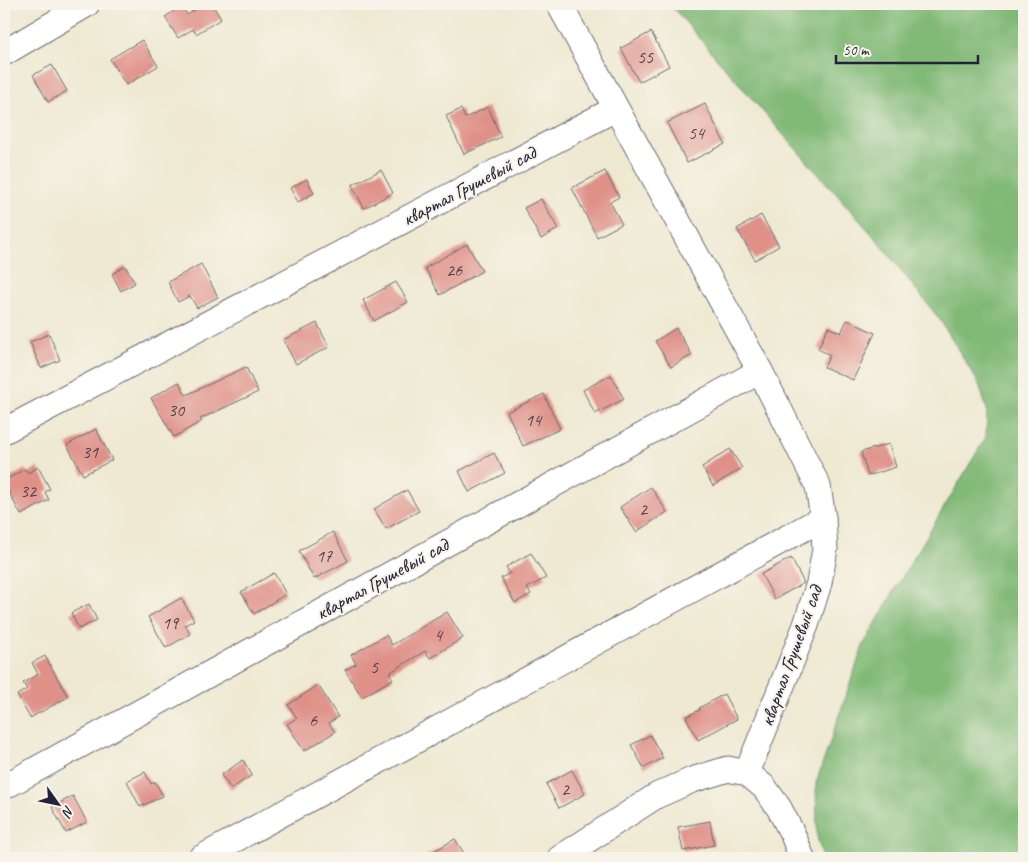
<svg xmlns="http://www.w3.org/2000/svg" width="1028" height="862" viewBox="0 0 1028 862" font-family="Caveat,sans-serif">
<rect width="100%" height="100%" fill="#f7f3e8"/>
<filter id="ink" filterUnits="userSpaceOnUse"><feTurbulence type="fractalNoise" baseFrequency=".02" numOctaves="2"/><feDisplacementMap in="SourceGraphic" scale="10" xChannelSelector="R" yChannelSelector="G"/><feConvolveMatrix kernelMatrix="1 2 1 2 8 2 1 2 1" color-interpolation-filters="sRGB"/></filter>
<filter id="wash" filterUnits="userSpaceOnUse"><feTurbulence type="fractalNoise" baseFrequency=".0096" numOctaves="4" result="noise"/><feDisplacementMap in="SourceGraphic" scale="20" xChannelSelector="R" yChannelSelector="G"/><feGaussianBlur stdDeviation="1.12" result="paint"/><feColorMatrix in="noise" values="0 0 0 0 0 0 0 0 0 0 0 0 0 0 0 0 0 1.4 0 .05"/><feComposite in="paint" operator="in"/></filter>
<g filter="url(#wash)">
<rect width="100%" height="100%" fill="#efe9d2"/>
<path fill="#81b977" stroke="#526e59" d="M 668,4 L 1024,4 L 1024,858 L 823,858 L 817,837 L 816,783 L 863,646 L 894,591 L 986,437 L 987,410 L 979,384 L 940,320 L 878,241 L 772,122 L 676,11 Z"/>
<g id="blocks">
<g fill="#df9188">
<path d="M 204,4 L 212,4 L 221,19 L 196,34 L 193,29 L 178,38 L 165,17 L 182,6 L 187,15 Z"/>
<path d="M 651,32 L 669,66 L 639,82 L 621,48 Z"/>
<path d="M 142,40 L 158,66 L 126,85 L 110,59 Z"/>
<path d="M 52,65 L 67,91 L 48,102 L 33,75 Z"/>
<path d="M 705,104 L 725,144 L 687,163 L 667,123 Z"/>
<path d="M 488,107 L 501,137 L 464,154 L 446,116 L 461,109 L 465,118 Z"/>
<path d="M 381,170 L 393,193 L 364,208 L 352,185 Z"/>
<path d="M 605,171 L 619,197 L 610,202 L 622,224 L 597,237 L 572,188 Z"/>
<path d="M 307,179 L 314,193 L 298,202 L 290,188 Z"/>
<path d="M 541,199 L 558,229 L 541,239 L 524,208 Z"/>
<path d="M 761,215 L 779,246 L 755,260 L 737,229 Z"/>
<path d="M 467,244 L 482,271 L 440,295 L 425,268 Z"/>
<path d="M 201,264 L 218,297 L 197,308 L 190,296 L 178,302 L 168,282 Z"/>
<path d="M 125,266 L 135,283 L 121,291 L 112,274 Z"/>
<path d="M 396,282 L 408,302 L 374,321 L 363,300 Z"/>
<path d="M 847,320 L 875,333 L 853,380 L 824,367 L 830,355 L 818,349 L 828,327 L 841,333 Z"/>
<path d="M 317,323 L 329,347 L 296,364 L 283,340 Z"/>
<path d="M 676,328 L 692,355 L 671,367 L 655,341 Z"/>
<path d="M 49,334 L 60,360 L 41,368 L 30,342 Z"/>
<path d="M 246,367 L 258,392 L 200,419 L 202,421 L 174,437 L 151,398 L 179,382 L 186,395 Z"/>
<path d="M 611,375 L 624,399 L 595,414 L 583,390 Z"/>
<path d="M 544,394 L 560,429 L 523,446 L 507,412 Z"/>
<path d="M 96,429 L 112,460 L 83,475 L 67,445 Z"/>
<path d="M 889,444 L 896,467 L 868,476 L 861,452 Z"/>
<path d="M 730,449 L 742,468 L 713,486 L 702,467 Z"/>
<path d="M 494,453 L 505,473 L 469,492 L 459,471 Z"/>
<path d="M 38,467 L 50,489 L 45,492 L 49,500 L 21,515 L 4,483 L 4,481 L 25,469 L 28,473 Z"/>
<path d="M 651,487 L 667,512 L 636,532 L 620,507 Z"/>
<path d="M 407,490 L 419,511 L 386,529 L 374,509 Z"/>
<path d="M 333,532 L 348,561 L 314,579 L 299,551 Z"/>
<path d="M 531,553 L 546,578 L 527,588 L 531,594 L 515,603 L 501,578 L 510,573 L 506,567 Z"/>
<path d="M 791,558 L 804,583 L 775,599 L 761,574 Z"/>
<path d="M 274,573 L 286,594 L 254,614 L 241,592 Z"/>
<path d="M 181,598 L 194,620 L 185,625 L 190,634 L 166,648 L 148,617 Z"/>
<path d="M 89,604 L 97,620 L 79,629 L 71,613 Z"/>
<path d="M 447,612 L 463,638 L 430,658 L 425,651 L 389,673 L 393,679 L 362,697 L 345,670 L 356,664 L 351,655 L 386,635 L 392,645 Z"/>
<path d="M 45,656 L 68,697 L 30,718 L 17,695 L 27,689 L 23,683 L 38,674 L 32,663 Z"/>
<path d="M 318,685 L 338,717 L 329,723 L 335,732 L 304,751 L 287,724 L 297,718 L 288,705 Z"/>
<path d="M 724,694 L 737,719 L 698,740 L 686,717 L 701,709 L 699,708 Z"/>
<path d="M 650,735 L 663,758 L 644,768 L 631,745 Z"/>
<path d="M 243,760 L 252,775 L 231,789 L 221,775 Z"/>
<path d="M 572,770 L 585,794 L 559,808 L 546,784 Z"/>
<path d="M 145,772 L 151,784 L 155,782 L 163,796 L 140,807 L 127,781 Z"/>
<path d="M 73,796 L 87,822 L 66,833 L 52,807 Z"/>
<path d="M 710,821 L 714,845 L 683,851 L 678,827 Z"/>
<path d="M 455,839 L 467,858 L 422,858 Z"/>
</g>
</g>
</g>
<g filter="url(#ink)">
<use href="#blocks" fill-opacity="0" stroke="#6a6870" stroke-width="1"/>
<g fill="none" stroke-linecap="round" stroke-linejoin="round">
<defs>
<g id="minor">
<path d="M 559,4 L 760,371 L 818,486 L 823,518 L 825,549 L 819,583 L 806,625 L 747,773"/>
<path d="M 4,53 L 87,4"/>
<path d="M 4,431 L 615,109"/>
<path d="M 4,787 L 760,371"/>
<path d="M 201,858 L 823,518"/>
<path d="M 560,858 L 656,796 L 692,780 L 728,769 L 747,773 L 764,787 L 779,808 L 793,835 L 802,858"/>
</g>
</defs>
<use href="#minor" stroke="#6a6870" stroke-width="27"/>
<use href="#minor" stroke="#fff" stroke-width="25"/>
</g>
</g>
<g text-anchor="middle" dominant-baseline="central" stroke-width="4" stroke-linejoin="round" paint-order="stroke">
<g font-size="18" fill="#513e4e">
<text x="645" y="57">55</text>
<text x="696" y="133">54</text>
<text x="454" y="270">26</text>
<text x="176" y="410">30</text>
<text x="533" y="420">14</text>
<text x="90" y="452">31</text>
<text x="28" y="491">32</text>
<text x="643" y="509">2</text>
<text x="324" y="556">17</text>
<text x="170" y="623">19</text>
<text x="438" y="635">4</text>
<text x="374" y="667">5</text>
<text x="313" y="720">6</text>
<text x="565" y="789">2</text>
</g>
<g font-size="20" fill="#22223b" stroke="#f7f3e8">
<text transform="translate(469 186) rotate(-28)">квартал Грушевый сад</text>
<text transform="translate(382 579) rotate(-29)">квартал Грушевый сад</text>
<text transform="translate(791 656) rotate(-70)">квартал Грушевый сад</text>
</g>
</g>
<rect width="1028" height="862" fill="none" stroke="#f7f3e8" stroke-width="20"/>
<g transform="translate(58 804) rotate(123)" stroke="#f7f3e8" stroke-width="4" paint-order="stroke">
<path d="M0-4L9 19L0 12L-9 19Z" fill="#22223b"/>
<text y="-8" font-size="14" font-weight="bold" text-anchor="middle" fill="#22223b">N</text>
</g>
<path d="M836 55v8h142v-8" fill="none" stroke="#22223b" stroke-width="2.5"/>
<text x="843" y="55" font-size="15" fill="#22223b" stroke="#f7f3e8" stroke-width="4" paint-order="stroke">50 m</text>
</svg>
